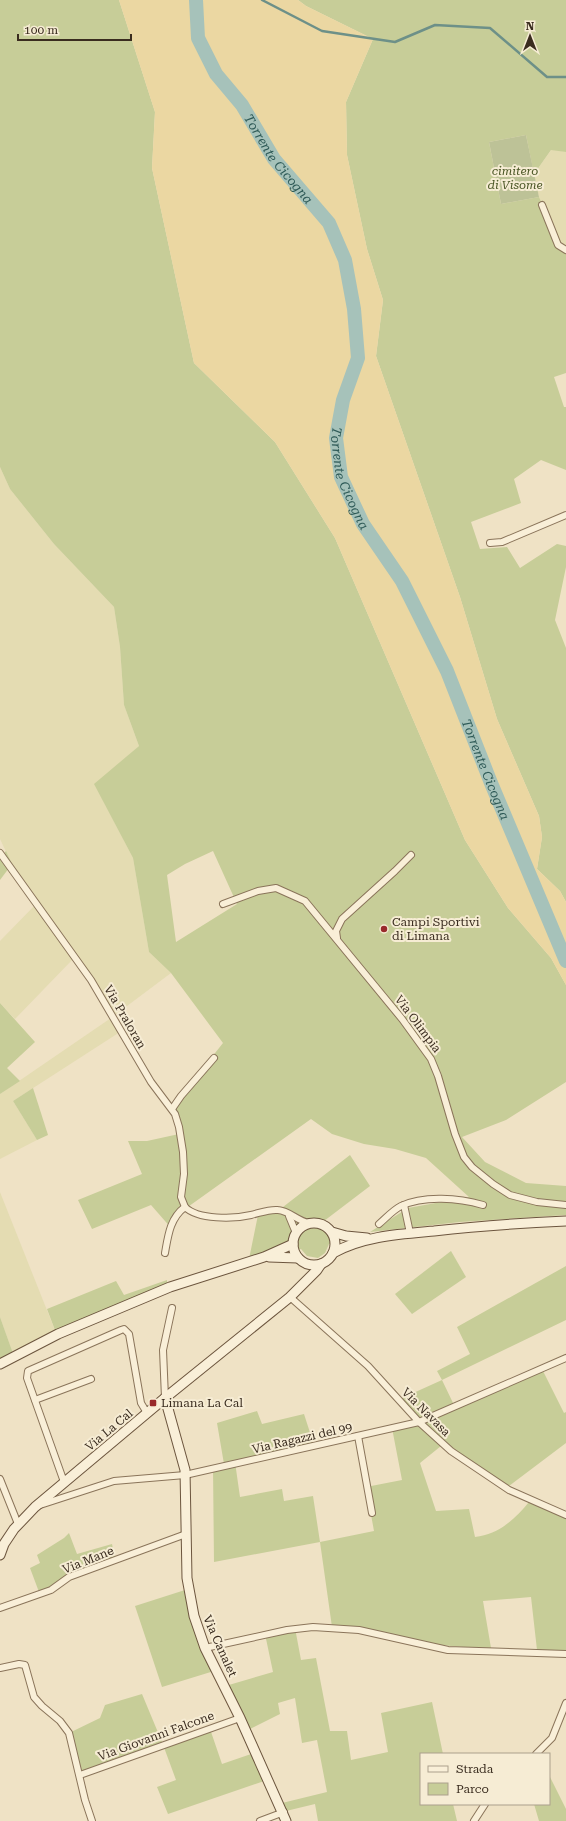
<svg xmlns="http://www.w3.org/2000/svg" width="566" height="1821" viewBox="0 0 566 1821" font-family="'Roboto Serif',serif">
<rect width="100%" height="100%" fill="#efe2c5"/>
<g fill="#e4dcb2">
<path d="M 552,149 L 566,152 L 566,249 L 563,249 L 539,197 L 534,174 Z"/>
<path d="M 0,467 L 10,489 L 54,544 L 114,607 L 120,647 L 124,705 L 139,746 L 95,785 L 133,858 L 149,952 L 171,973 L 111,1018 L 120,1032 L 13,1101 L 37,1140 L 0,1159 L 0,1094 L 111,1018 L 90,982 L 73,959 L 15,1019 L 0,1003 L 0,941 L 39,901 L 12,864 L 0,839 Z"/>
<path d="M 0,1192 L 58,1338 L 15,1359 L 0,1317 Z"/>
</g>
<g fill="#c7cd98" fill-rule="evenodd">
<path d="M 0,0 L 119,0 L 155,112 L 152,168 L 194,363 L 275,442 L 335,538 L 465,840 L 508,908 L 551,958 L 566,985 L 566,1082 L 506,1120 L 462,1137 L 485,1162 L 526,1183 L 566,1186 L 566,1215 L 460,1222 L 370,1232 L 408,1208 L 469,1197 L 426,1158 L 395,1149 L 364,1144 L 332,1134 L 311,1119 L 185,1209 L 178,1215 L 172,1229 L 151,1205 L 92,1229 L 78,1200 L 142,1174 L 128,1141 L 147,1141 L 179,1134 L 175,1119 L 170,1110 L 223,1043 L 171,973 L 149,952 L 133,858 L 94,784 L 139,746 L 124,705 L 120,647 L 114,607 L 54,544 L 10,489 L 0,467 ZM 213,851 L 237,904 L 176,942 L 167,875 L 185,864 Z"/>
<path d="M 298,0 L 566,0 L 566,152 L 551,150 L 534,174 L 526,135 L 489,142 L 501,204 L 539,197 L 563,249 L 566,249 L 566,373 L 554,377 L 564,407 L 566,407 L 566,470 L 541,460 L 514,479 L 521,503 L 471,522 L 480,549 L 507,547 L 520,568 L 557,544 L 566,546 L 566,567 L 555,620 L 566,648 L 566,902 L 560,891 L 537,869 L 542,837 L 539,816 L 497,719 L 460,597 L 376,356 L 383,300 L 367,249 L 347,155 L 346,102 L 373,39 L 306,6 Z"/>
<path d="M 6,851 L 12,864 L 0,880 L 0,858 Z"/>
<path d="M 0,1003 L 35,1042 L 7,1068 L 20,1081 L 0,1094 Z"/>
<path d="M 33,1088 L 48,1135 L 37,1140 L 13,1101 Z"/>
<path d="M 350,1155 L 370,1186 L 324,1221 L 339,1242 L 329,1244 L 325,1253 L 318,1258 L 307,1256 L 301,1249 L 248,1264 L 258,1215 L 283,1207 Z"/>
<path d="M 451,1251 L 466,1277 L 412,1314 L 395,1294 Z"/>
<path d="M 566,1266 L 566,1320 L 442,1380 L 454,1405 L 541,1367 L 564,1413 L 566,1412 L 566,1443 L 505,1489 L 467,1465 L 441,1446 L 420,1463 L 436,1511 L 469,1509 L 475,1537 C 499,1534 514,1520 529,1502 L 566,1513 L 566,1652 L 537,1650 L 531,1597 L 483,1601 L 491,1648 C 437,1648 385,1636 332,1627 L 320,1542 L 214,1562 L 213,1467 L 224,1464 L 217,1423 L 257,1411 L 262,1424 L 304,1414 L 314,1445 L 235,1462 L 240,1497 L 282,1489 L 284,1501 L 313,1496 L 320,1542 L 374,1531 L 366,1487 L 402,1480 L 392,1428 L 419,1421 L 400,1399 L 442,1380 L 437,1371 L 470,1354 L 457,1327 Z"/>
<path d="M 167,1280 L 167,1286 L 58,1338 L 47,1309 L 116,1281 L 124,1295 Z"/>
<path d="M 0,1317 L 15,1359 L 0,1367 Z"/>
<path d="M 69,1533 L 77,1554 L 112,1544 L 115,1559 L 39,1592 L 30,1568 L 40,1563 L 37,1555 L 64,1538 Z"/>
<path d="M 185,1590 L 214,1671 L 162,1687 L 135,1606 Z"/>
<path d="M 295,1628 L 301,1660 L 316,1658 L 330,1731 L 347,1731 L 351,1760 L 388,1752 L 381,1713 L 432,1702 L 443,1754 L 421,1754 L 421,1804 L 453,1804 L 457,1821 L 318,1821 L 315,1804 L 286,1811 L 282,1803 L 327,1792 L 317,1740 L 302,1743 L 295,1698 L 278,1703 L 280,1714 L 244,1732 L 222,1687 L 273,1672 L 265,1634 Z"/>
<path d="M 142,1694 L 162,1742 L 209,1726 L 222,1764 L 254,1753 L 270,1779 L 168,1814 L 157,1787 L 176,1780 L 162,1742 L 81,1772 L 67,1734 L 100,1718 L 105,1705 Z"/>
<path d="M 549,1775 L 566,1809 L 566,1821 L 539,1821 L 534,1804 L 549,1804 Z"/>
</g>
<path fill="#ebd7a2" d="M 119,0 L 298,0 L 306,6 L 373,39 L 346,102 L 347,155 L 367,249 L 383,300 L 376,356 L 460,597 L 497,719 L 539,816 L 542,837 L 537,869 L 560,891 L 566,902 L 566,985 L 551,958 L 508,908 L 465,840 L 335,538 L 275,442 L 194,363 L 152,168 L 155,112 Z"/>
<path fill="#bdc297" d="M 526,135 L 539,197 L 501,204 L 489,142 Z"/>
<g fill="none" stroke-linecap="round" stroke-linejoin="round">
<path stroke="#6d9088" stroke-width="2.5" d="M 262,0 L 322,31 L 395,42 L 435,25 L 490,28 L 547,77 L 566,77"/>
<path stroke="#a6c2ba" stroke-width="14" id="s1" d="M 196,0 L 198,38 L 216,74 L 242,105 L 274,159 L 329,223 L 345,260 L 354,309 L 358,358 L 343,400 L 336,438 L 341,477 L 363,524 L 402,581 L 447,671 L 491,783 L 566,961"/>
<defs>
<g id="street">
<path d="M 542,205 L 558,245 L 566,250"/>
<path d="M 490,543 L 502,542 L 566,515"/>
<path d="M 0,853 L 91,980 L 151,1082 L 175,1114 L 179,1127 L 183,1152 L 184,1174 L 181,1197 L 185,1207 C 198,1220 234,1219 251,1215 C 260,1213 269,1209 278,1210 C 290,1211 297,1221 309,1223"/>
<path d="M 223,904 L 258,891 L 276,888 L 305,901 L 402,1019 L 431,1059 L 438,1076 L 455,1134 L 464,1157 L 472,1167 L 493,1184 L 510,1195 L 537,1202 L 566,1205"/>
<path d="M 337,938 L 336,931 L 342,919 L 395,871 L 411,855"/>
<path d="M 172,1109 L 181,1096 L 214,1058"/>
<path d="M 404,1205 L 410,1233"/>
<path d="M 289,1216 L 296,1233"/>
<path d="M 379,1224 C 386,1218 393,1210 401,1206 C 424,1195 459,1198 483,1205"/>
<path d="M 165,1253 C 168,1236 170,1218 185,1207"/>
<path d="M 290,1297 L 368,1366 L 419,1422 L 451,1451 L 509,1490 L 566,1515"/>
<path d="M 165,1398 L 163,1350 L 172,1308"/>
<path d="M 35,1400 L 91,1379"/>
<path d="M 358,1436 L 372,1513"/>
<path d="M 0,1479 L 18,1524"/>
<path d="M 64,1482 L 27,1378 L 28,1371 L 121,1330 L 124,1329 L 129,1334 L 141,1403 L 147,1413"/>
<path d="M 37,1506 L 114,1481 L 185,1475 L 419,1422 L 566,1358"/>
<path d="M 0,1608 L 51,1590 L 69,1577 L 186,1534"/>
<path d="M 205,1648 L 287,1630 L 313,1627 L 359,1630 L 448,1650 L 566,1654"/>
<path d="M 0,1668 L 19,1664 L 25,1665 L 34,1697 L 42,1706 L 60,1721 L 69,1733 L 85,1800 L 92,1821"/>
<path d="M 536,1754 L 552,1738 L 566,1703"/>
<path d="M 80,1775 L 240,1718"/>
<path d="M 260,1821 L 284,1812"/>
<path d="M 474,1821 L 485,1804"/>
</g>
<g id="secondary">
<circle cx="314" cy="1244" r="21"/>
<path d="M 332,1232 L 346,1236 L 367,1238"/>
<path d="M 333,1253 C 363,1236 401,1234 434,1231 C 478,1226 522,1223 566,1221"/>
<path d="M 269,1257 L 298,1258"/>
<path d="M 0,1364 L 58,1334 L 170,1287 L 264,1257 L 293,1244"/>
<path d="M 165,1398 L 185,1470 L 187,1578 L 194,1616 L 205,1648 L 240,1718 L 286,1821"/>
<path d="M 0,1555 L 4,1544 L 14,1529 L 35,1507 L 165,1398 L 290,1297 L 317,1270 L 321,1264"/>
</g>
</defs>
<use href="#street" stroke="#8a745a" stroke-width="8"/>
<use href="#secondary" stroke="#6c553e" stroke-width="11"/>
<use href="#street" stroke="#f9efd8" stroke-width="6"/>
<use href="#secondary" stroke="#f9efd8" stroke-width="9"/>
</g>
<g fill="#992a2b" stroke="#f6ecd4" stroke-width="1.5">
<circle cx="384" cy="929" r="4"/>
<rect x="149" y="1399" width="8" height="8" rx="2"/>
</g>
<g text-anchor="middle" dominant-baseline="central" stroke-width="4" stroke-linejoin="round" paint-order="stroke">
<g font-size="12" font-style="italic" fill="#4a5625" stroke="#f6ecd4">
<text x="515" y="171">cimitero<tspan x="515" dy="14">di Visome</tspan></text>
</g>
<g font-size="12" fill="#3a2c1f" stroke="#f6ecd4" text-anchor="start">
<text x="392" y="922">Campi Sportivi<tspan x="392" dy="14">di Limana</tspan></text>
<text x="161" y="1403">Limana La Cal</text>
</g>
<g font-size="12" fill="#3a2c1f" stroke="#f6ecd4">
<text transform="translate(125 1017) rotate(60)">Via Praloran</text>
<text transform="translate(418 1024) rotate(53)">Via Olimpia</text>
<text transform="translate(426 1412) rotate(45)">Via Navasa</text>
<text transform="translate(109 1430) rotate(-40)">Via La Cal</text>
<text transform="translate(302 1438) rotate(-13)">Via Ragazzi del 99</text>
<text transform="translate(88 1560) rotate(-22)">Via Mane</text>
<text transform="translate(220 1646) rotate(66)">Via Canalet</text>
<text transform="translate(156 1736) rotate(-20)">Via Giovanni Falcone</text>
</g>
<g font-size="13" font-style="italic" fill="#2e5a57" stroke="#f6ecd4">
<text stroke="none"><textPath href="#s1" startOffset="184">Torrente Cicogna</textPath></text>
<text stroke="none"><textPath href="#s1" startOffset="531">Torrente Cicogna</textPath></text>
<text stroke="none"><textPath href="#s1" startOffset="855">Torrente Cicogna</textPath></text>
</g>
</g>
<rect x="420" y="1753" width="130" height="52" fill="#f6ecd4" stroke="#ab9f8c"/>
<rect x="428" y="1766" width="20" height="6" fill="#f9efd8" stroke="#ab9f8c"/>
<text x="456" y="1773" font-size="12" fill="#3a2c1f">Strada</text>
<rect x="428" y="1783" width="20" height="12" fill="#c7cd98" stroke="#ab9f8c"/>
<text x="456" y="1793" font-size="12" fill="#3a2c1f">Parco</text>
<g transform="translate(530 36)" stroke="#f6ecd4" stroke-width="3" paint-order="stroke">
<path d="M0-3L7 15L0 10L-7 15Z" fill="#3a2c1f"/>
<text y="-6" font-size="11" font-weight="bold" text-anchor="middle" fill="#3a2c1f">N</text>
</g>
<path d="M18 34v6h113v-6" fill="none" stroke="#3a2c1f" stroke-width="2"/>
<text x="24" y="34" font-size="12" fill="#3a2c1f" stroke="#f6ecd4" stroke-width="3" paint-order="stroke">100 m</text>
</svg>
